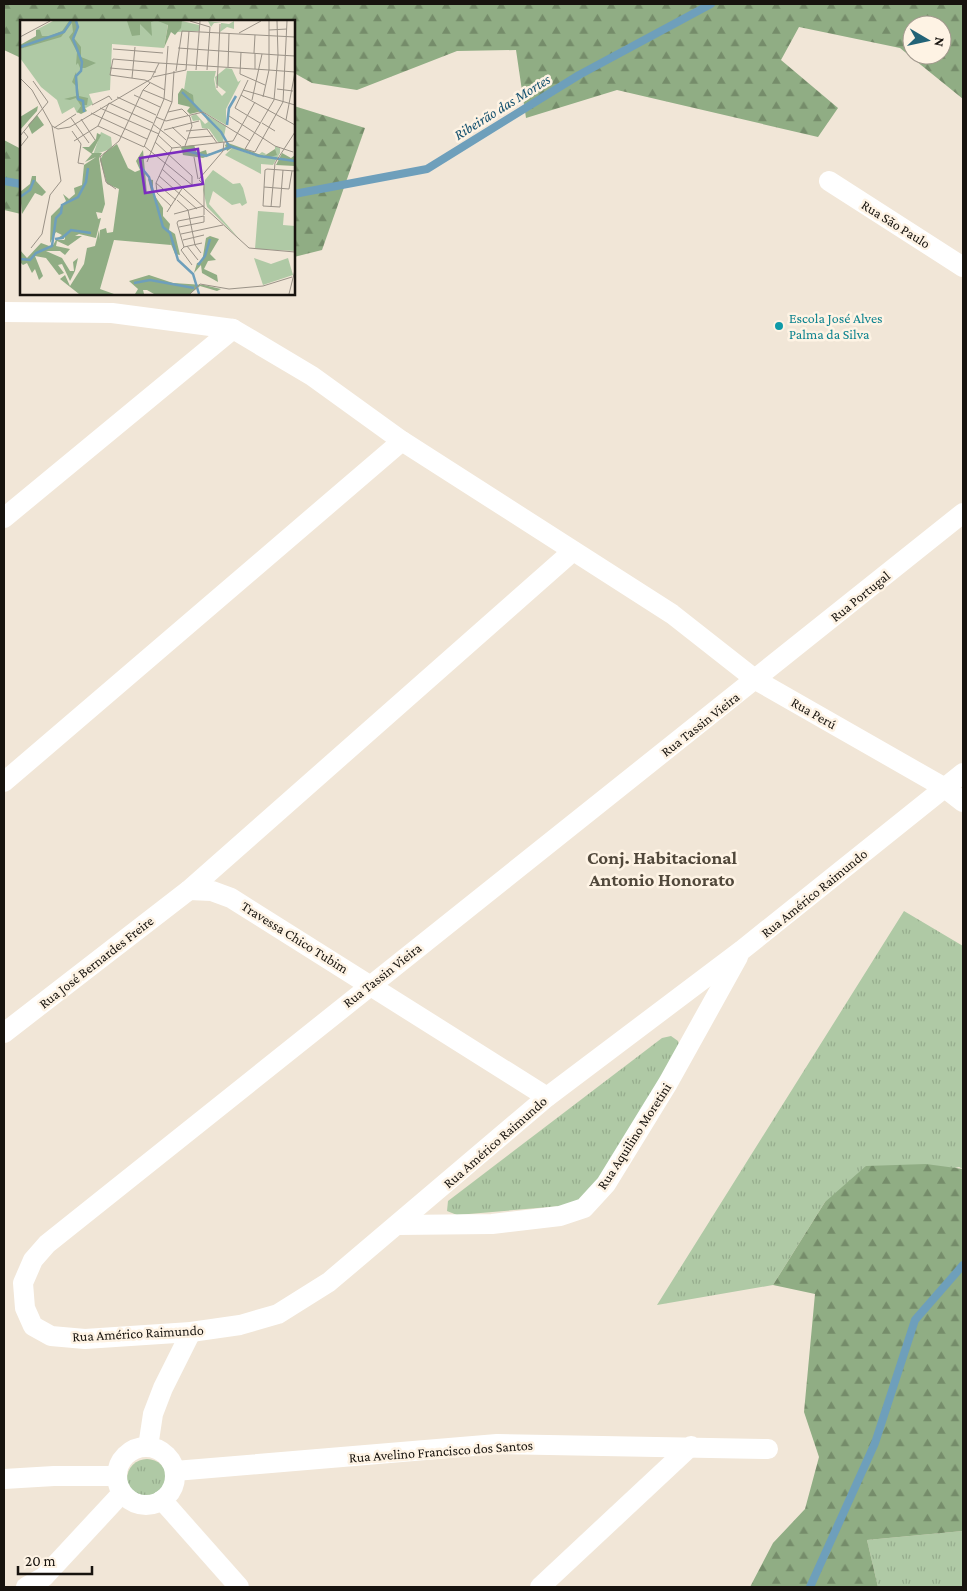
<svg xmlns="http://www.w3.org/2000/svg" width="967" height="1591" viewBox="0 0 967 1591" font-family="'Crimson Pro',serif">
<defs>
<pattern id="grass-tufts" width="24" height="20" patternUnits="userSpaceOnUse" patternTransform="scale(1.25)"><rect width="24" height="20" fill="#afc9a5"/><path d="M3 7l-1-3M5 7V3M7 7l1-3M15 17l-1-3M17 17v-4M19 17l1-3" fill="none" stroke="#96ac8d"/></pattern>
<pattern id="forest-firs" width="22" height="20" patternUnits="userSpaceOnUse" patternTransform="scale(1.25)"><rect width="22" height="20" fill="#90ad84"/><path d="M5 1l3.5 6h-7zM16 11l3.5 6h-7z" fill="#758c6a"/></pattern>
</defs>
<rect width="100%" height="100%" fill="#f1e6d7"/>
<g fill="url(#grass-tufts)">
<path d="M 904,911 L 963,946 L 963,1169 L 959,1167 L 825,1202 L 773,1285 L 657,1305 Z"/>
<path d="M 671,1036 L 678,1041 L 680,1048 L 591,1192 L 573,1205 L 457,1215 L 447,1211 L 448,1201 L 662,1038 Z"/>
<circle cx="147" cy="1479" r="20"/>
<path d="M 963,1531 L 963,1587 L 878,1587 L 867,1540 Z"/>
</g>
<g fill="url(#forest-firs)" fill-rule="evenodd">
<path d="M 4,4 L 963,4 L 963,99 L 900,48 L 799,27 L 781,60 L 838,108 L 818,137 L 617,90 L 526,118 L 516,50 L 457,51 L 357,90 L 312,83 L 294,73 L 294,21 L 21,21 L 21,58 L 4,50 ZM 912,25 L 942,25 L 942,55 L 912,55 Z"/>
<path d="M 294,106 L 365,128 L 322,250 L 294,257 Z"/>
<path d="M 4,140 L 21,149 L 21,214 L 4,210 Z"/>
<path d="M 926,1164 L 963,1169 L 963,1531 L 867,1540 L 878,1587 L 750,1587 L 773,1543 L 805,1509 L 819,1457 L 804,1412 L 815,1294 L 773,1285 L 825,1202 L 866,1166 Z"/>
</g>
<g fill="none" stroke-linecap="round" stroke-linejoin="round">
<g stroke="#6e9fbb" stroke-width="8">
<path d="M 4,181 L 21,184"/>
<path d="M 294,194 L 427,169 L 579,75 L 711,4"/>
<path d="M 810,1587 L 875,1443 L 915,1320 L 963,1265"/>
</g>
<g stroke="#fff" stroke-width="20">
<path d="M 829,181 L 963,267"/>
<path d="M 4,312 L 112,313 L 233,329"/>
<path d="M 963,513 C 659,758 351,999 47,1244 L 33,1260 L 23,1283 L 25,1308 L 33,1326 L 51,1336 L 85,1339 L 191,1332 L 240,1325 L 278,1314 L 329,1282 L 547,1097 L 742,950 L 963,773"/>
<path d="M 4,518 L 233,329 L 312,376 L 402,441 L 672,614 L 756,680 L 945,788 L 963,802"/>
<path d="M 4,782 L 402,441"/>
<path d="M 189,890 L 212,891 L 231,898 L 547,1097"/>
<path d="M 4,1033 L 189,890 L 573,551"/>
<path d="M 398,1225 L 492,1224 L 560,1216 L 584,1208 L 606,1184 L 668,1083 L 738,957"/>
<path d="M 148,1447 L 153,1414 L 163,1388 L 191,1332"/>
<circle cx="146" cy="1476" r="29"/>
<path d="M 175,1471 L 497,1444 L 768,1449"/>
<path d="M 4,1479 L 54,1476 L 117,1476"/>
<path d="M 162,1500 L 239,1587"/>
<path d="M 26,1587 L 44,1577 L 122,1493"/>
<path d="M 540,1587 L 691,1446"/>
</g>
</g>
<circle fill="#0f9aa8" stroke="#fef3e4" stroke-width="2" cx="779" cy="326" r="5"/>
<g text-anchor="middle" dominant-baseline="central" stroke-width="5" stroke-linejoin="round" paint-order="stroke">
<g font-size="14" fill="#17130e" stroke="#fef3e4">
<text transform="translate(896 224) rotate(32)">Rua São Paulo</text>
<text transform="translate(860 596) rotate(-39)">Rua Portugal</text>
<text transform="translate(814 713) rotate(30)">Rua Perú</text>
<text transform="translate(700 724) rotate(-38)">Rua Tassin Vieira</text>
<text transform="translate(814 893) rotate(-39)">Rua Américo Raimundo</text>
<text transform="translate(295 937) rotate(32)">Travessa Chico Tubim</text>
<text transform="translate(96 962) rotate(-38)">Rua José Bernardes Freire</text>
<text transform="translate(382 975) rotate(-38)">Rua Tassin Vieira</text>
<text transform="translate(634 1136) rotate(-57)">Rua Aquilino Moretini</text>
<text transform="translate(495 1142) rotate(-41)">Rua Américo Raimundo</text>
<text transform="translate(138 1333) rotate(-3)">Rua Américo Raimundo</text>
<text transform="translate(441 1451) rotate(-4)">Rua Avelino Francisco dos Santos</text>
</g>
<g font-size="14" fill="#0d838f" stroke="#fef3e4" text-anchor="start">
<text x="789" y="318">Escola José Alves<tspan x="789" dy="16">Palma da Silva</tspan></text>
</g>
<g font-size="15" font-style="italic" fill="#14516f" stroke="#fef3e4">
<text transform="translate(502 107) rotate(-32)">Ribeirão das Mortes</text>
</g>
<g font-size="19" font-weight="bold" fill="#51483b" stroke="#fef3e4">
<text x="662" y="857">Conj. Habitacional<tspan x="662" dy="22">Antonio Honorato</tspan></text>
</g>
</g>
<g transform="translate(20 20)">
<rect width="275" height="275" fill="#f1e6d7"/>
<path d="M 33,1 L 148,1 L 148,4 L 144,28 L 92,24 L 90,70 L 69,74 L 73,84 L 57,93 L 54,87 L 42,94 L 37,80 L 21,67 L 0,38 L 0,29 L 13,24 L 19,16 L 16,10 ZM 162,1 L 179,5 L 179,11 L 157,12 ZM 188,1 L 209,4 L 214,1 L 214,9 L 207,7 L 200,12 L 201,3 L 194,3 L 191,7 ZM 206,48 L 212,49 L 218,62 L 221,60 L 206,89 L 206,105 L 182,91 L 173,83 L 170,73 L 164,70 L 167,51 L 196,51 L 194,59 L 196,69 L 202,76 L 206,72 L 196,64 L 195,57 ZM 183,93 L 206,106 L 203,122 L 198,122 L 189,109 L 182,108 L 180,100 L 173,101 L 171,96 L 176,94 L 185,104 L 188,102 ZM 81,112 L 91,117 L 92,126 L 91,129 L 73,135 ZM 255,126 L 260,128 L 260,133 L 253,145 L 241,144 L 241,154 L 205,135 L 212,128 L 237,136 L 242,132 L 246,134 L 244,137 L 255,134 ZM 193,150 L 213,164 L 220,163 L 223,168 L 227,183 L 222,186 L 220,183 L 212,185 L 193,171 L 189,184 L 221,221 L 187,187 L 183,170 L 185,160 ZM 238,191 L 264,193 L 263,205 L 275,206 L 275,231 L 235,229 Z" fill="#afc9a5"/>
<path d="M 49,1 L 57,1 L 58,7 L 54,18 L 61,27 L 61,37 L 76,43 L 65,48 L 60,48 L 58,43 L 56,45 L 57,32 L 49,17 L 53,12 L 52,3 L 41,17 L 0,29 L 0,25 L 16,16 L 16,10 L 20,10 L 22,16 L 30,16 L 42,11 ZM 107,1 L 134,1 L 131,2 L 132,16 L 120,4 L 120,15 L 112,16 ZM 138,1 L 162,1 L 161,8 L 155,15 L 151,12 L 144,28 L 148,5 ZM 56,52 L 59,76 L 68,78 L 67,85 L 63,85 L 67,91 L 61,94 L 57,92 L 61,86 L 56,78 L 50,80 L 44,79 L 56,76 L 56,66 L 52,62 ZM 162,68 L 173,75 L 174,84 L 182,91 L 170,94 L 167,91 L 170,87 L 158,84 L 158,74 ZM 18,86 L 17,91 L 0,110 L 0,97 ZM 17,95 L 24,105 L 12,114 L 8,105 ZM 77,113 L 81,115 L 72,133 L 82,133 L 79,138 L 85,184 L 82,193 L 76,192 L 78,199 L 81,198 L 76,218 L 59,214 L 55,216 L 62,216 L 48,226 L 37,221 L 36,226 L 50,229 L 45,235 L 40,231 L 26,231 L 42,238 L 50,251 L 54,251 L 53,242 L 58,238 L 55,251 L 50,261 L 42,244 L 38,245 L 44,253 L 39,255 L 26,238 L 15,236 L 23,256 L 19,260 L 15,249 L 12,253 L 7,243 L 3,245 L 0,242 L 0,230 L 7,238 L 21,223 L 32,227 L 36,220 L 44,220 L 45,219 L 45,214 L 44,219 L 38,218 L 42,215 L 36,212 L 30,223 L 31,196 L 46,181 L 43,174 L 49,179 L 55,174 L 54,168 L 62,165 L 64,145 L 76,137 L 65,142 L 72,134 L 62,127 L 69,127 L 76,119 ZM 208,123 L 244,136 L 255,129 L 257,135 L 247,138 L 212,128 L 207,131 L 205,125 ZM 97,124 L 108,148 L 115,152 L 120,150 L 116,141 L 123,130 L 127,174 L 131,171 L 128,159 L 133,160 L 133,173 L 143,188 L 143,196 L 150,204 L 149,210 L 155,214 L 160,235 L 155,234 L 150,222 L 151,225 L 94,220 L 80,269 L 94,274 L 59,274 L 40,259 L 45,255 L 50,266 L 64,244 L 67,228 L 75,226 L 79,210 L 80,219 L 80,210 L 86,208 L 87,213 L 93,212 L 99,169 L 87,164 L 80,140 L 84,133 ZM 174,125 L 177,133 L 186,130 L 187,134 L 197,132 L 183,138 L 163,135 L 161,127 ZM 262,133 L 271,138 L 275,135 L 275,146 L 256,145 ZM 12,156 L 16,156 L 16,161 L 26,172 L 22,176 L 15,173 L 2,194 L 0,172 L 10,164 ZM 190,216 L 199,219 L 190,234 L 196,240 L 188,241 L 184,249 L 197,255 L 198,262 L 182,253 L 181,245 L 174,253 L 177,243 L 182,242 L 186,218 ZM 129,255 L 153,263 L 184,265 L 201,269 L 197,271 L 180,266 L 170,274 L 134,274 L 127,270 L 123,270 L 124,274 L 115,274 L 118,269 L 109,261 Z" fill="#90ad84"/>
<path d="M 234,238 L 251,244 L 268,238 L 273,255 L 243,265 Z" fill="#afc9a5"/>
<path fill="none" stroke="#6e9fbb" stroke-width="2.5" d="M 56,1 L 58,7 L 53,19 L 62,42 L 61,51 L 56,56 L 57,72 L 58,79 L 63,81 L 64,92M 0,27 L 44,12 L 51,1M 162,72 L 201,112 L 209,126 L 239,136 L 275,141M 207,105 L 209,88 L 216,76M 164,130 L 186,136 L 210,127M 120,146 L 129,157 L 143,207 L 150,213 L 158,240 L 173,254 L 179,274M 0,177 L 10,170 L 14,160M 35,219 L 42,218 L 51,210 L 71,213M 0,239 L 10,240 L 16,233 L 32,226 L 36,198 L 41,193 L 42,185 L 58,177 L 66,162 L 68,148M 178,245 L 185,236 L 190,219M 114,263 L 130,260 L 174,268"/>
<path fill="none" stroke="#9a9287" stroke-width="1" d="M 170,1 L 190,7 L 187,50M 249,1 L 249,50 L 275,52M 257,1 L 258,35 L 275,36M 249,10 L 267,9M 219,13 L 241,1M 0,17 L 30,1M 158,28 L 258,35 L 254,80 L 225,129 L 235,132 L 263,82 L 267,1M 93,29 L 143,33M 221,32 L 220,54 L 245,65M 234,33 L 235,15M 139,43 L 93,39 L 90,55 L 125,60 L 145,70M 208,47 L 209,14M 90,48 L 136,52M 235,49 L 235,33M 176,50 L 180,1M 156,51 L 162,11 L 275,17M 133,57 L 166,50 L 169,11M 0,58 L 12,70 L 32,106 L 38,109 L 50,107 L 131,59 L 139,43 L 249,50 L 243,77M 112,58 L 115,27M 228,60 L 215,88 L 240,103M 197,68 L 200,4M 257,69 L 273,71M 123,70 L 152,82M 223,70 L 275,85M 114,75 L 140,87M 221,75 L 275,105M 97,77 L 136,95M 232,80 L 242,34M 89,83 L 133,103M 72,85 L 89,76 L 92,80M 80,88 L 139,114M 148,92 L 162,89 L 170,97 L 172,106 L 165,126M 71,93 L 127,119M 209,96 L 255,126 L 273,132M 136,97 L 146,101 L 183,92 L 230,121M 51,98 L 69,123M 61,99 L 75,120M 266,100 L 275,52M 242,103 L 255,111M 133,104 L 161,126M 78,106 L 124,127 L 144,79 L 148,26M 152,107 L 166,120M 34,108 L 56,94M 144,110 L 179,101M 52,111 L 61,124 L 58,143 L 64,144M 166,111 L 187,109 L 197,123M 138,115 L 152,128M 0,116 L 28,82 L 13,61M 168,118 L 193,116M 54,121 L 78,106 L 89,83M 135,122 L 172,156 L 172,165M 124,126 L 172,165M 0,127 L 8,117 L 4,112M 152,128 L 213,121 L 235,82M 152,128 L 136,163 L 156,180M 174,137 L 178,159M 127,142 L 152,82 L 154,51M 142,149 L 229,228 L 275,232M 263,150 L 260,187 L 243,186 L 245,150 L 247,149 L 275,151M 139,156 L 177,189M 179,159 L 203,131 L 204,122M 179,160 L 184,165 L 184,195M 136,163 L 137,173 L 151,186M 244,167 L 269,169 L 272,151M 96,169 L 86,162 L 80,137 L 99,121 L 123,70 L 130,63M 157,180 L 168,190 L 175,225 L 181,233M 251,187 L 255,143 L 275,112M 147,192 L 163,167M 154,194 L 184,186M 159,207 L 184,202 L 184,196 L 158,201 L 157,203 L 164,227M 161,214 L 203,205M 163,220 L 184,215M 167,226 L 178,240M 164,227 L 161,230 L 172,245M 164,227 L 182,223M 11,228 L 22,214 L 30,175 L 41,161 L 32,106M 170,274 L 180,264 L 209,269 L 243,266 L 272,257M 269,274 L 275,250"/>
<path fill="#7b2cbf" fill-opacity="0.15" stroke="#7b2cbf" stroke-width="2.5" d="M 178,129 L 183,164 L 125,173 L 120,138 Z"/>
<rect width="275" height="275" fill="none" stroke="#17130e" stroke-width="2.5"/>
</g>
<rect width="967" height="1591" fill="none" stroke="#17130e" stroke-width="10"/>
<g transform="translate(927 40) rotate(99)"><circle r="24" fill="#fef3e4" stroke="#a2998e"/>
<path d="M0-4L9 19L0 12L-9 19Z" fill="#226377"/>
<text y="-8" font-size="14" font-weight="bold" text-anchor="middle" fill="#17130e">N</text>
</g>
<path d="M18 1566v8h74v-8" fill="none" stroke="#17130e" stroke-width="2.5"/>
<text x="25" y="1566" font-size="15" fill="#17130e" stroke="#fef3e4" stroke-width="4" paint-order="stroke">20 m</text>
</svg>
